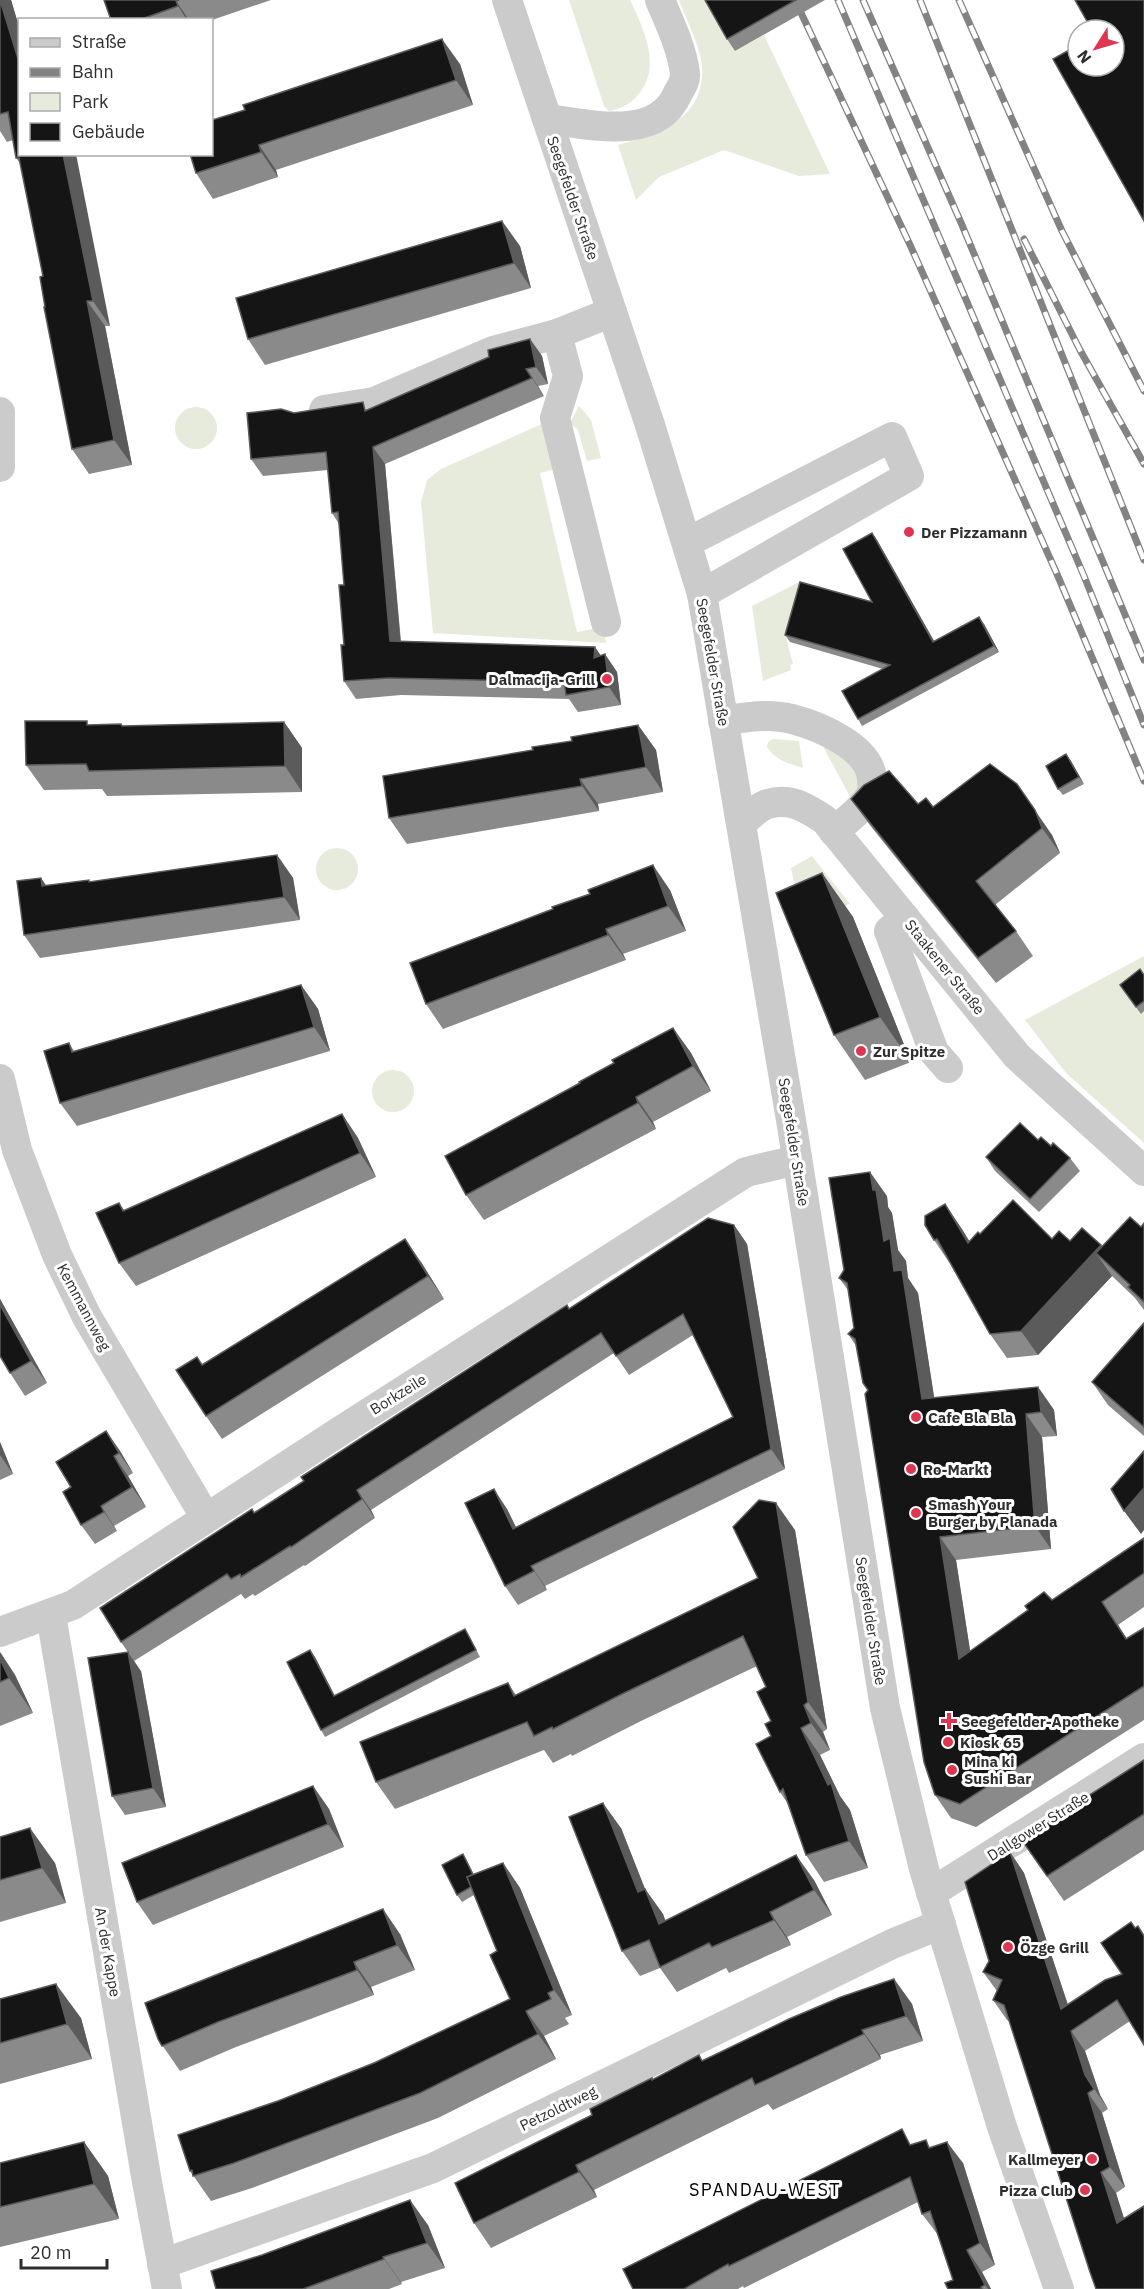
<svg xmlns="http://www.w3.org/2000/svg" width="1144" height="2289" viewBox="0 0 1144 2289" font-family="'IBM Plex Sans',sans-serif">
<rect width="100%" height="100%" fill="#fff"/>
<g fill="#e6ebdc">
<path d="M 569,0 L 630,0 C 644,30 663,68 637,96 C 629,105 620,109 609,111 L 604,106 Z"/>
<path d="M 679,0 L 707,0 L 735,51 L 764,35 L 830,174 L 799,176 L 724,150 L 659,177 L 636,200 L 618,145 C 659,134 706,119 702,65 C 700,46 686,19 679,0 Z"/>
<path d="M 579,406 L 591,420 L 601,458 L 587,461 L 578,430 L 570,423 Z"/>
<circle cx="196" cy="428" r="21"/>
<path d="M 544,423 L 555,469 L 540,473 L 577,632 L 603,627 L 606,643 L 433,633 L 421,502 L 427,480 L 441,469 Z"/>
<path d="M 801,581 L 786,637 L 793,664 L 790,665 L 791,670 L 763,681 L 752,606 Z"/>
<path d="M 773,739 L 799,741 L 803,768 C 787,763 777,761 767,747 L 768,742 Z"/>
<path d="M 820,741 L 859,766 L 857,792 L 852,800 Z"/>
<circle cx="337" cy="869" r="21"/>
<path d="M 812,856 L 850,904 L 803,924 L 791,868 Z"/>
<path d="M 1144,956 L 1144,1143 L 1066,1073 L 1025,1020 Z"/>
<circle cx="393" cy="1091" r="21"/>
</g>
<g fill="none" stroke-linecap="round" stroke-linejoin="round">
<g stroke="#cbcbcb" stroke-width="30">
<path d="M 507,0 L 650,425 L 702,594 L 791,1120 L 885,1708 L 924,1869 L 1002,2127 L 1059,2289"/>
<path d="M 547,119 C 587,124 656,142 677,95 C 680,89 686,81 685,74 C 682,48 670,24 660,0"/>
<path d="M 324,410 L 374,402 L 493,351 L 557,334"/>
<path d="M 0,412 L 0,467"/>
<path d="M 688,542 L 892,437 L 909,476 L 702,594"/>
<path d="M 606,622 L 555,418 L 568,376 L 557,334 L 612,312"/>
<path d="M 723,721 C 745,717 770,713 792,719 C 819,726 869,747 872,778 C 872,783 873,788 872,792 C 865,808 846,820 834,832"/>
<path d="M 741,823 C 748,818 759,806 768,804 C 790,797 807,808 825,820 L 1017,1056 L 1144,1171"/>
<path d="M 905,918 L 889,931 L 934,1052 L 948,1068"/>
<path d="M 0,1079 L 17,1150 L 57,1255 L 87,1317 L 206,1518"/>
<path d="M 51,1615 L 147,2182 L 167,2289"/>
<path d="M 0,1632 L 73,1605 L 345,1428 L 746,1172 L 797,1160"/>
<path d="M 931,1893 L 1144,1758"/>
<path d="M 162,2264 L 433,2168 L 892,1944 L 941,1924"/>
</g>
<defs>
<g id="rail">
<path d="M 795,0 L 911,247 L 1057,574 L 1144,781"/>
<path d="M 838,0 L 1084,576 L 1144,725"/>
<path d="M 863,0 L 962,225 L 1144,660"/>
<path d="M 920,0 L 1144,560"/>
<path d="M 959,0 L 1062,231 L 1144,391"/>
<path d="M 1024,239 L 1080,350 L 1144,464"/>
</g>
</defs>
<use href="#rail" stroke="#838383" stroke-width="7"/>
<use href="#rail" stroke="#fff" stroke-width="4.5" stroke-dasharray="14" stroke-linecap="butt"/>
</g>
<g fill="#8a8a8a">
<path d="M 0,0 L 11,0 L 20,30 L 20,154 L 110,326 L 105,326 L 132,465 L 89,474 L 72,449 L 45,307 L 43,276 L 20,163 L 16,158 L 13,140 L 7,142 L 0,131 Z"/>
<path d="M 104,0 L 271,0 L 212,20 L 111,20 Z"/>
<path d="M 705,0 L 825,0 L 735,51 L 727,39 Z"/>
<path d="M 460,64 L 473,105 L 276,170 L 278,177 L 213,199 L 196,173 L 190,154 Z"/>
<path d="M 520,246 L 531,288 L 265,365 L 248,339 Z"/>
<path d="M 530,339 L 542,356 L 548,384 L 538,386 L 544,396 L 385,464 L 401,641 L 601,656 L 617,672 L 621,705 L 578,712 L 569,699 L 401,695 L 356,699 L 344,681 L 344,585 L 339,524 L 332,513 L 328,470 L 263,476 L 251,459 L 294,413 L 368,409 Z"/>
<path d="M 872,533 L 877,540 L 934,641 L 984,624 L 999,652 L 862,726 L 858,719 L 883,669 L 790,642 L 785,635 L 872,602 Z"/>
<path d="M 284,722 L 302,748 L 302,792 L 107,796 L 102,789 L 44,790 L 26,765 L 90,725 L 121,724 L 123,726 Z"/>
<path d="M 638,725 L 656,750 L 663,792 L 598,804 L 599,811 L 407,844 L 389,818 L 533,750 Z"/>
<path d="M 1066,754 L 1084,784 L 1063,795 L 1058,789 Z"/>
<path d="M 990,764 L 1052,835 L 1060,853 L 995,905 L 1016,931 L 1033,956 L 996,983 L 869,824 L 851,799 L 918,804 L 933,807 Z"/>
<path d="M 277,855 L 293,878 L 300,920 L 40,958 L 24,935 L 89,880 L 90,882 Z"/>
<path d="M 822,873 L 853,917 L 911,1062 L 865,1080 L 834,1035 Z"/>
<path d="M 670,890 L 686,931 L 623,954 L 626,960 L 443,1029 L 426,1004 Z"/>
<path d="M 1144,974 L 1144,1011 L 1141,1014 L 1120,985 Z"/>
<path d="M 301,985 L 318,1009 L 330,1051 L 77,1126 L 60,1103 L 69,1043 L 74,1051 Z"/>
<path d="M 673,1028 L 691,1053 L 711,1091 L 653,1122 L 656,1129 L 484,1220 L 466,1195 L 580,1083 Z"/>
<path d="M 342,1114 L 358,1138 L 376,1177 L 136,1286 L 119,1263 L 119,1203 L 125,1211 Z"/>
<path d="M 1038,1140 L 1070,1158 L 1080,1171 L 1039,1212 L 995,1171 L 986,1157 Z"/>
<path d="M 887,1196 L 888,1207 L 892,1213 L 898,1250 L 906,1261 L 908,1278 L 918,1293 L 934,1398 L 1038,1387 L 1054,1410 L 1057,1436 L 1042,1437 L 1051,1549 L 956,1560 L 970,1651 L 1052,1600 L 1144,1538 L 1144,1607 L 1118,1625 L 1127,1639 L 1144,1628 L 1144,1720 L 976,1827 L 951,1818 L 935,1795 L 868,1390 L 863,1383 L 857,1347 L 848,1334 L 854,1328 L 848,1290 L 839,1278 Z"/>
<path d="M 945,1204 L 969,1241 L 980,1234 L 1052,1239 L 1102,1246 L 1141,1227 L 1144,1223 L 1144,1310 L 1135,1298 L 1112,1276 L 1038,1355 L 1007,1358 L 990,1334 L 951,1265 L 934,1240 Z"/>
<path d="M 734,1225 L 747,1244 L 785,1469 L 545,1586 L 547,1590 L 518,1605 L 505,1586 L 507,1509 L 516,1527 L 733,1417 L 693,1335 L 629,1375 L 614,1353 L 371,1510 L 375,1518 L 305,1566 L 304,1565 L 255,1596 L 253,1594 L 245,1599 L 241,1594 L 134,1661 L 121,1642 L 254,1513 L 569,1309 Z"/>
<path d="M 421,1262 L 444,1299 L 222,1439 L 206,1416 L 203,1365 Z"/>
<path d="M 0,1299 L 47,1383 L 25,1396 L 10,1373 L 0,1356 Z"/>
<path d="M 1144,1323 L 1144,1436 L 1108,1405 L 1092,1382 Z"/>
<path d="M 106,1431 L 120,1451 L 133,1473 L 128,1476 L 146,1507 L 114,1526 L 117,1531 L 95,1544 L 81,1525 L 71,1487 Z"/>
<path d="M 0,1442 L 13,1474 L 0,1480 Z"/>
<path d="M 795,1530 L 827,1729 L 823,1732 L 830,1750 L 820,1755 L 840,1796 L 850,1810 L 868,1868 L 824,1882 L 806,1855 L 788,1804 L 780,1792 L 771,1736 L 771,1721 L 766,1687 L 757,1666 L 641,1721 L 572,1756 L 571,1754 L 553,1763 L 544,1750 L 395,1809 L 376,1782 L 508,1683 L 516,1695 L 758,1578 Z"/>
<path d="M 465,1629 L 469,1636 L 480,1657 L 325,1737 L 321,1730 L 315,1657 L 335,1696 Z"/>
<path d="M 0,1652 L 15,1675 L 33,1713 L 0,1726 Z"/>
<path d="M 141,1671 L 166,1807 L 125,1815 L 112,1796 Z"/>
<path d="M 1144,1760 L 1144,1850 L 1064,1901 L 1021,1839 Z"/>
<path d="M 313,1786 L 329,1809 L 344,1847 L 153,1925 L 137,1902 Z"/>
<path d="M 621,1828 L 645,1889 L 663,1914 L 665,1921 L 814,1880 L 832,1915 L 787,1937 L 791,1945 L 729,1973 L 726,1968 L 677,1992 L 660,1968 L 640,1976 L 622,1951 Z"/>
<path d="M 0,1837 L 55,1863 L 66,1903 L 0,1922 Z"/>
<path d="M 1010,1852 L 1024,1873 L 1068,2005 L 1122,1974 L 1135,1928 L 1138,1926 L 1144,1935 L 1144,2045 L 1130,2021 L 1085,2051 L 1100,2095 L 1108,2109 L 1102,2113 L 1125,2187 L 1116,2193 L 1144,2289 L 1009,2021 L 1007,2020 L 993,2000 L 997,1991 L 983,1972 L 989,1961 Z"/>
<path d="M 463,1854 L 467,1861 L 474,1875 L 503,1863 L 520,1888 L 572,2015 L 565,2018 L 569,2024 L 544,2036 L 556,2059 L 438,2118 L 252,2188 L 211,2201 L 190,2171 L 278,2101 L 374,2063 L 510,1999 L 497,1951 L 474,1895 L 462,1902 L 457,1895 Z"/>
<path d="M 400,1934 L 415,1970 L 371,1987 L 374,1995 L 236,2047 L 180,2071 L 158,2039 Z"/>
<path d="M 894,1979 L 912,2004 L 923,2041 L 880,2055 L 881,2059 L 773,2110 L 768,2104 L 594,2190 L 597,2197 L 491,2248 L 474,2223 L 592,2115 L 653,2079 L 702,2060 Z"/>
<path d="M 0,1999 L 81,2018 L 92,2059 L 0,2084 Z"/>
<path d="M 84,2142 L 108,2176 L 119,2219 L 0,2247 L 0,2163 Z"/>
<path d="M 912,2144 L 931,2147 L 963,2163 L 995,2265 L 982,2272 L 991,2289 L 948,2289 L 953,2280 L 938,2235 L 922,2214 L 918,2202 L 744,2288 L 743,2286 L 738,2289 L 633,2289 Z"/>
<path d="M 428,2225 L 445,2268 L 401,2282 L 402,2284 L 389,2289 L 216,2289 Z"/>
</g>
<g fill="#5b5b5b">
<path d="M 0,0 L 11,0 L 20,30 L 20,65 Z"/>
<path d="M 176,1 L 189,20 L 187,20 L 178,6 Z"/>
<path d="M 442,39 L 460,64 L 473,105 L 456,80 Z"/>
<path d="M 259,145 L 276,170 L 278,177 L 261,152 Z"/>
<path d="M 63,154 L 76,154 L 110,326 L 93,301 Z"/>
<path d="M 502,221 L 520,246 L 531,288 L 514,263 Z"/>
<path d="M 87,301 L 105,326 L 132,465 L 114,440 Z"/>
<path d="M 530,339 L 542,356 L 548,384 L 536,367 Z"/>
<path d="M 526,369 L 538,386 L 544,396 Z"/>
<path d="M 373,447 L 385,464 L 402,658 L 390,641 Z"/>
<path d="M 872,533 L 877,540 L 938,648 L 933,642 Z"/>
<path d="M 979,617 L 984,624 L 999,652 L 994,646 Z"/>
<path d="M 595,647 L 606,663 L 605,654 L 617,672 L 621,705 L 609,687 L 594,658 Z"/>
<path d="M 284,722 L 302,748 L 302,792 L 285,766 Z"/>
<path d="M 638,725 L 656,750 L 663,792 L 646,767 Z"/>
<path d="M 1066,754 L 1071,761 L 1084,784 L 1079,777 Z"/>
<path d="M 580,779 L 598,804 L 599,811 L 582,786 Z"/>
<path d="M 1017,784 L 1052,835 L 1060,853 L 1042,828 Z"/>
<path d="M 277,855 L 293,878 L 300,920 L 284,897 Z"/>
<path d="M 653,865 L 670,890 L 686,931 L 668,906 Z"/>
<path d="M 822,873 L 853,917 L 911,1062 L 880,1017 Z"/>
<path d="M 41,878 L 57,901 L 42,886 Z"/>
<path d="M 606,929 L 623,954 L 626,960 L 608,935 Z"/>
<path d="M 301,985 L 318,1009 L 330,1051 L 314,1027 Z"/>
<path d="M 673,1028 L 691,1053 L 711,1091 L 693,1066 Z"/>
<path d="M 636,1097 L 653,1122 L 656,1129 L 638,1103 Z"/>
<path d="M 342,1114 L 358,1138 L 376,1177 L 360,1153 Z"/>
<path d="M 870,1172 L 887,1196 L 888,1207 L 892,1213 L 898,1250 L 906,1261 L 908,1278 L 918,1293 L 938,1422 L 922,1399 L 894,1271 L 884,1241 L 873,1190 Z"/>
<path d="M 945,1204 L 962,1229 L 985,1267 L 968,1243 Z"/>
<path d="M 734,1225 L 747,1244 L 785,1469 L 771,1449 Z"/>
<path d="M 405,1239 L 421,1262 L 444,1299 L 428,1276 Z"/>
<path d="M 1101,1245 L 1118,1269 L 1096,1253 L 1112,1276 L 1038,1355 L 1021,1331 Z"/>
<path d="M 0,1299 L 47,1383 L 31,1361 L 0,1305 Z"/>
<path d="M 1038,1387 L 1054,1410 L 1057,1436 L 1041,1412 Z"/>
<path d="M 1026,1414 L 1042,1437 L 1051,1549 L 1035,1526 Z"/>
<path d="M 106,1431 L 120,1451 L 133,1473 L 119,1453 Z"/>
<path d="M 0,1442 L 13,1474 L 0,1455 Z"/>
<path d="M 114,1456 L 128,1476 L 146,1507 L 132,1487 Z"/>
<path d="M 1144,1488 L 1144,1530 L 1141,1534 L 1124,1511 Z"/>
<path d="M 494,1489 L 507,1509 L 526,1548 L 513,1529 Z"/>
<path d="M 357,1490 L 371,1510 L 375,1518 L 362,1499 Z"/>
<path d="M 776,1503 L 795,1530 L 827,1729 L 808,1702 Z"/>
<path d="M 101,1506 L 114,1526 L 117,1531 L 104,1512 Z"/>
<path d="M 940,1537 L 956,1560 L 975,1682 L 959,1659 Z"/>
<path d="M 531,1566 L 545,1586 L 547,1590 L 534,1571 Z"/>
<path d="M 1102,1602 L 1118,1625 L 1142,1663 L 1126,1639 Z"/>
<path d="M 310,1650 L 315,1657 L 338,1703 L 334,1696 Z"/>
<path d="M 0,1652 L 15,1675 L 33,1713 L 9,1678 L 0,1659 Z"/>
<path d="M 128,1652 L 141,1671 L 166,1807 L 153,1788 Z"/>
<path d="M 804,1705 L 823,1732 L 830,1750 L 811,1723 Z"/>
<path d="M 801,1728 L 820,1755 L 840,1796 L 850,1810 L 868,1868 L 849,1841 L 828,1785 Z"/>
<path d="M 313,1786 L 329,1809 L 344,1847 L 328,1824 Z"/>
<path d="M 603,1803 L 621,1828 L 656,1917 L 638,1892 Z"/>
<path d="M 30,1828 L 55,1863 L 66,1903 L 42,1868 Z"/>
<path d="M 1010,1852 L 1024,1873 L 1076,2029 L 1061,2009 Z"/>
<path d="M 463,1854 L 467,1861 L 482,1891 L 477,1884 Z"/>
<path d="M 796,1855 L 814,1880 L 832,1915 L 814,1890 Z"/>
<path d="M 503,1863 L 520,1888 L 572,2015 L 554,1990 Z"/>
<path d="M 645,1889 L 663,1914 L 676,1949 L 659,1924 Z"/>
<path d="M 383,1909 L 400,1934 L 415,1970 L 397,1945 Z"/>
<path d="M 770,1912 L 787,1937 L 791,1945 L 774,1920 Z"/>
<path d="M 354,1962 L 371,1987 L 374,1995 L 357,1970 Z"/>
<path d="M 894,1979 L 912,2004 L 923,2041 L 906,2016 Z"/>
<path d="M 56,1984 L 81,2018 L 92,2059 L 67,2024 Z"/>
<path d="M 526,2011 L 544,2036 L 556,2059 L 538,2034 Z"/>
<path d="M 862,2030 L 880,2055 L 881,2059 L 864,2034 Z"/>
<path d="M 1071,2031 L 1085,2051 L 1100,2095 L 1108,2109 L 1085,2075 Z"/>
<path d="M 1088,2093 L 1102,2113 L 1125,2187 L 1110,2167 Z"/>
<path d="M 84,2142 L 108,2176 L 119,2219 L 94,2184 Z"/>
<path d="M 947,2142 L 963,2163 L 995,2265 L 980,2243 Z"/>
<path d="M 576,2165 L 594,2190 L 597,2197 L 579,2172 Z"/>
<path d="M 1101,2172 L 1116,2193 L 1132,2243 L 1117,2223 Z"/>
<path d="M 410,2200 L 428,2225 L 445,2268 L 427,2243 Z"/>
<path d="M 967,2250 L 982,2272 L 991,2289 L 988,2289 L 985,2285 Z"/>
<path d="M 383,2257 L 401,2282 L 402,2284 L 384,2259 Z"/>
</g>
<g fill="#151515" stroke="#5b5b5b" stroke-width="1.5">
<path d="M 0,0 L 20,65 L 20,154 L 63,154 L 93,301 L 87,301 L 114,440 L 72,449 L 44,307 L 45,307 L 40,277 L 43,276 L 19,158 L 16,158 L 8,112 L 0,114 Z"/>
<path d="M 104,0 L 179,0 L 176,1 L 178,6 L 139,20 L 111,20 Z"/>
<path d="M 705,0 L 796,0 L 727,39 Z"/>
<path d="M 1075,0 L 1144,0 L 1144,221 L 1053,59 L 1078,45 L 1078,66 L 1114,66 L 1114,30 L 1092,30 Z"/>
<path d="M 442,39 L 456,80 L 259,145 L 261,152 L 196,173 L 190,154 L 212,154 L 212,120 L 245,110 L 243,105 Z"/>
<path d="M 502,221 L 514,263 L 248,339 L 236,298 Z"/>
<path d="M 530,339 L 536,367 L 526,369 L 532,378 L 373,447 L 390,641 L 595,647 L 594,658 L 605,654 L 609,687 L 566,695 L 564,682 L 389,678 L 344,681 L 341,645 L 344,645 L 339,585 L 344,585 L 338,512 L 332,513 L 326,452 L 251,459 L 247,413 L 281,409 L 294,413 L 363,402 L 365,411 L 489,357 L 488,350 Z"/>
<path d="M 872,533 L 933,642 L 979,617 L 994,646 L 858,719 L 842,691 L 890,665 L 785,635 L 800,582 L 872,602 L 843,549 Z"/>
<path d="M 25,721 L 87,721 L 87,725 L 121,724 L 122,726 L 284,722 L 285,766 L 89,771 L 86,764 L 26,765 Z"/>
<path d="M 638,725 L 646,767 L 580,779 L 582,786 L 389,818 L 383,776 L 533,750 L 532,747 L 572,741 L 571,737 Z"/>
<path d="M 1066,754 L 1079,777 L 1058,789 L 1046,766 Z"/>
<path d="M 990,764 L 1017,784 L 1035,810 L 1042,828 L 976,881 L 1016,931 L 978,958 L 851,799 L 864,785 L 889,771 L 918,804 L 926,798 L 933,807 Z"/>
<path d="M 277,855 L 284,897 L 24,935 L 17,881 L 41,878 L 42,886 L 89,880 L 89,882 Z"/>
<path d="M 653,865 L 668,906 L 606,929 L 608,935 L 426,1004 L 410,963 L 553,909 L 552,907 L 590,894 L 588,890 Z"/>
<path d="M 822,873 L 880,1017 L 834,1035 L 776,893 Z"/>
<path d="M 1140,969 L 1144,975 L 1144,1001 L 1136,1007 L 1120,985 Z"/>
<path d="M 301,985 L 314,1027 L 60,1103 L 44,1051 L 69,1043 L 72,1052 Z"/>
<path d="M 673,1028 L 693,1066 L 636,1097 L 638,1103 L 466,1195 L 445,1156 L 580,1083 L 579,1082 L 614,1063 L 612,1060 Z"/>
<path d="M 342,1114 L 360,1153 L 119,1263 L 96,1213 L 119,1203 L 123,1211 Z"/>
<path d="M 1020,1123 L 1038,1140 L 1041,1137 L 1051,1146 L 1053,1143 L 1070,1158 L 1030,1199 L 986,1157 Z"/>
<path d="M 870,1172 L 873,1190 L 876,1190 L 884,1241 L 890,1238 L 894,1271 L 902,1270 L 922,1399 L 1038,1387 L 1041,1412 L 1026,1414 L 1035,1526 L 940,1537 L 959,1659 L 1028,1610 L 1025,1606 L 1044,1592 L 1052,1600 L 1144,1538 L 1144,1573 L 1102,1602 L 1126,1639 L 1144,1628 L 1144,1686 L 960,1804 L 935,1795 L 924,1762 L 865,1394 L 868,1390 L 863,1383 L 855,1339 L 848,1334 L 854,1328 L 847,1283 L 839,1278 L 844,1270 L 829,1178 Z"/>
<path d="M 1013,1200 L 1052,1239 L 1059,1231 L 1070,1241 L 1082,1228 L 1101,1245 L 1021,1331 L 990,1334 L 937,1239 L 934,1240 L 925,1225 L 925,1216 L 945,1204 L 968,1243 L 978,1232 L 980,1234 Z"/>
<path d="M 1130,1217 L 1141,1227 L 1144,1223 L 1144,1302 L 1128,1287 L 1130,1285 L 1096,1253 Z"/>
<path d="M 708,1218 L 734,1225 L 771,1449 L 531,1566 L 534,1571 L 505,1586 L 465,1503 L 494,1489 L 513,1529 L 733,1417 L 683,1314 L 616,1356 L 601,1333 L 357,1490 L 362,1499 L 291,1547 L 290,1546 L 241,1577 L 240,1574 L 231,1579 L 227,1574 L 121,1642 L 100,1608 L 252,1509 L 254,1513 L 304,1481 L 301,1477 L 567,1305 L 569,1309 Z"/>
<path d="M 405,1239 L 428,1276 L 206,1416 L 176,1370 L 197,1357 L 202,1365 Z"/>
<path d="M 0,1305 L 31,1361 L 10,1373 L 0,1356 Z"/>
<path d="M 1144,1323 L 1144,1427 L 1092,1382 Z"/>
<path d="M 106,1431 L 119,1453 L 114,1456 L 132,1487 L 101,1506 L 104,1512 L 81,1525 L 63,1492 L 71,1487 L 56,1462 Z"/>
<path d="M 1144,1451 L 1144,1488 L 1124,1511 L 1111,1489 Z"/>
<path d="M 759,1500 L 776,1503 L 808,1702 L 804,1705 L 811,1723 L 801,1728 L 828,1785 L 831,1783 L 849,1841 L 806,1855 L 783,1789 L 780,1792 L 756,1744 L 771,1736 L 765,1724 L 771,1721 L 757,1692 L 766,1687 L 743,1636 L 622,1694 L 553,1729 L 552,1727 L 534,1736 L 527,1722 L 376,1782 L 360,1742 L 508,1683 L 514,1696 L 758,1578 L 733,1527 Z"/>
<path d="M 465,1629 L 476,1650 L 321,1730 L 287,1662 L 310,1650 L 334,1696 Z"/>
<path d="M 128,1652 L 153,1788 L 112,1796 L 88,1658 Z"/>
<path d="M 0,1659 L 9,1678 L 0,1682 Z"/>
<path d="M 1144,1760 L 1144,1814 L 1047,1876 L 1021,1839 Z"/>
<path d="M 313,1786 L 328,1824 L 137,1902 L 122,1863 Z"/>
<path d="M 603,1803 L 638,1892 L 645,1889 L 659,1924 L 796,1855 L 814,1890 L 770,1912 L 774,1920 L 712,1947 L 709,1943 L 660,1967 L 649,1940 L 622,1951 L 569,1817 Z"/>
<path d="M 30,1828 L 42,1868 L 0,1880 L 0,1837 Z"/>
<path d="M 1010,1852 L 1061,2009 L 1105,1980 L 1122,1974 L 1101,1943 L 1131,1922 L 1135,1928 L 1138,1926 L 1144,1936 L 1144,2045 L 1117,2000 L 1071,2031 L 1085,2075 L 1094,2089 L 1088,2093 L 1110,2167 L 1101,2172 L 1117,2223 L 1144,2206 L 1144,2289 L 1096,2289 L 1090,2272 L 1004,2005 L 993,2000 L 1002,1980 L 983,1972 L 989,1961 L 965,1882 Z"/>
<path d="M 463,1854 L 473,1875 L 467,1877 L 471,1887 L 457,1895 L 442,1865 Z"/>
<path d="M 503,1863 L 554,1990 L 548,1993 L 551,1999 L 526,2011 L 538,2034 L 420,2093 L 234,2163 L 193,2176 L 192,2170 L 190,2171 L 178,2135 L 278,2101 L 374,2063 L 510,1999 L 490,1955 L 497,1951 L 467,1877 Z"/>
<path d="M 383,1909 L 397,1945 L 354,1962 L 357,1970 L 218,2022 L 162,2046 L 158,2039 L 145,2003 Z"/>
<path d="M 894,1979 L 906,2016 L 862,2030 L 864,2034 L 755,2085 L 752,2078 L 576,2165 L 579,2172 L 474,2223 L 455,2183 L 592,2115 L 590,2109 L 652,2078 L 652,2080 L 699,2055 L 702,2061 L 789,2019 L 841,1997 Z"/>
<path d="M 56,1984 L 67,2024 L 0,2043 L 0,1999 Z"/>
<path d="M 902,2129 L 910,2145 L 926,2140 L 929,2148 L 947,2142 L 980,2243 L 967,2250 L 985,2285 L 981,2287 L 982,2289 L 948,2289 L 945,2283 L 953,2280 L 930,2211 L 922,2214 L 910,2177 L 729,2266 L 728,2264 L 684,2289 L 633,2289 L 623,2269 Z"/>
<path d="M 84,2142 L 94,2184 L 0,2207 L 0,2163 Z"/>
<path d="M 410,2200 L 427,2243 L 383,2257 L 384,2259 L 303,2289 L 216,2289 L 211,2271 L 262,2255 Z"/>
</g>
<g fill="#e03550" stroke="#fff" stroke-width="2">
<circle cx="909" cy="532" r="6"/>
<circle cx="607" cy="679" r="6"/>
<circle cx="861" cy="1051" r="6"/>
<circle cx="916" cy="1417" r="6"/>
<circle cx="911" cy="1469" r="6"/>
<circle cx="916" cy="1513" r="6"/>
<path d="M946 1712h6v6h6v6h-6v6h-6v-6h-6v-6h6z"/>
<circle cx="948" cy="1742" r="6"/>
<circle cx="952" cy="1770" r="6"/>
<circle cx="1008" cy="1947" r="6"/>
<circle cx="1092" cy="2159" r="6"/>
<circle cx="1085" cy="2190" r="6"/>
</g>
<g text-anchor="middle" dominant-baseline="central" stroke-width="6" stroke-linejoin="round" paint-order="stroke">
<g font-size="15" fill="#2e2e2e" stroke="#fff">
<text transform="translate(573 198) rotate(71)">Seegefelder Straße</text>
<text transform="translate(713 662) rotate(80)">Seegefelder Straße</text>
<text transform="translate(945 967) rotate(51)">Staakener Straße</text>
<text transform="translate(794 1142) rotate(81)">Seegefelder Straße</text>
<text transform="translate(84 1307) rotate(62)">Kemmannweg</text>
<text transform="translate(398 1394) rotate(-32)">Borkzeile</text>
<text transform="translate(871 1621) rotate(81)">Seegefelder Straße</text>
<text transform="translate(1038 1826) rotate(-32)">Dallgower Straße</text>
<text transform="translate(108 1952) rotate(80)">An der Kappe</text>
<text transform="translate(558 2108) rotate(-26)">Petzoldtweg</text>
</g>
<g font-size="15" font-weight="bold" fill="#2e2e2e" stroke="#fff" text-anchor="start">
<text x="921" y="532">Der Pizzamann</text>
<text x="595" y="679" text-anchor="end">Dalmacija-Grill</text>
<text x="873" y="1051">Zur Spitze</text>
<text x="928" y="1417">Cafe Bla Bla</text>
<text x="923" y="1469">Ro-Markt</text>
<text x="928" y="1504">Smash Your<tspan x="928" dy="17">Burger by Planada</tspan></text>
<text x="961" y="1721">Seegefelder-Apotheke</text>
<text x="960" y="1742">Kiosk 65</text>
<text x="964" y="1761">Mina ki<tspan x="964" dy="17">Sushi Bar</tspan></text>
<text x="1020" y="1947">Özge Grill</text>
<text x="1080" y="2159" text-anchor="end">Kallmeyer</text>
<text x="1073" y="2190" text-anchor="end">Pizza Club</text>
</g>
<g font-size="18" letter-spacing="1.5" fill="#000" stroke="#fff">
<text x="765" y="2189">SPANDAU-WEST</text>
</g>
</g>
<rect x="18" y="18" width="195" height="138" fill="#ffffff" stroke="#ababab" stroke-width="1.5"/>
<rect x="30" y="38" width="30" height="9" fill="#cbcbcb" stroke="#ababab" stroke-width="1.5"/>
<text x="72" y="48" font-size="18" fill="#2e2e2e">Straße</text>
<rect x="30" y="68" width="30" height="9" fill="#838383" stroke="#ababab" stroke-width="1.5"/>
<text x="72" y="78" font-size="18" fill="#2e2e2e">Bahn</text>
<rect x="30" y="93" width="30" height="18" fill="#e6ebdc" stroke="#ababab" stroke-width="1.5"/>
<text x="72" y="108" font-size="18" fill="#2e2e2e">Park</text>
<rect x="30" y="123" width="30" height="18" fill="#151515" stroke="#ababab" stroke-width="1.5"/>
<text x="72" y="138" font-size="18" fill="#2e2e2e">Gebäude</text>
<g transform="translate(1096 48) rotate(233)"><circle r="28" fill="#ffffff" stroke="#ababab" stroke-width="1.5"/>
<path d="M0-4.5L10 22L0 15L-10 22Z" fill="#e03550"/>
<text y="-9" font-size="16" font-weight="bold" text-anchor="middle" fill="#2e2e2e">N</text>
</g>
<path d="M21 2259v9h86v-9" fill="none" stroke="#2e2e2e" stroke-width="3"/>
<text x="30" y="2259" font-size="18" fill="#2e2e2e" stroke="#ffffff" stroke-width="4.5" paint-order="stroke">20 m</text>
</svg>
